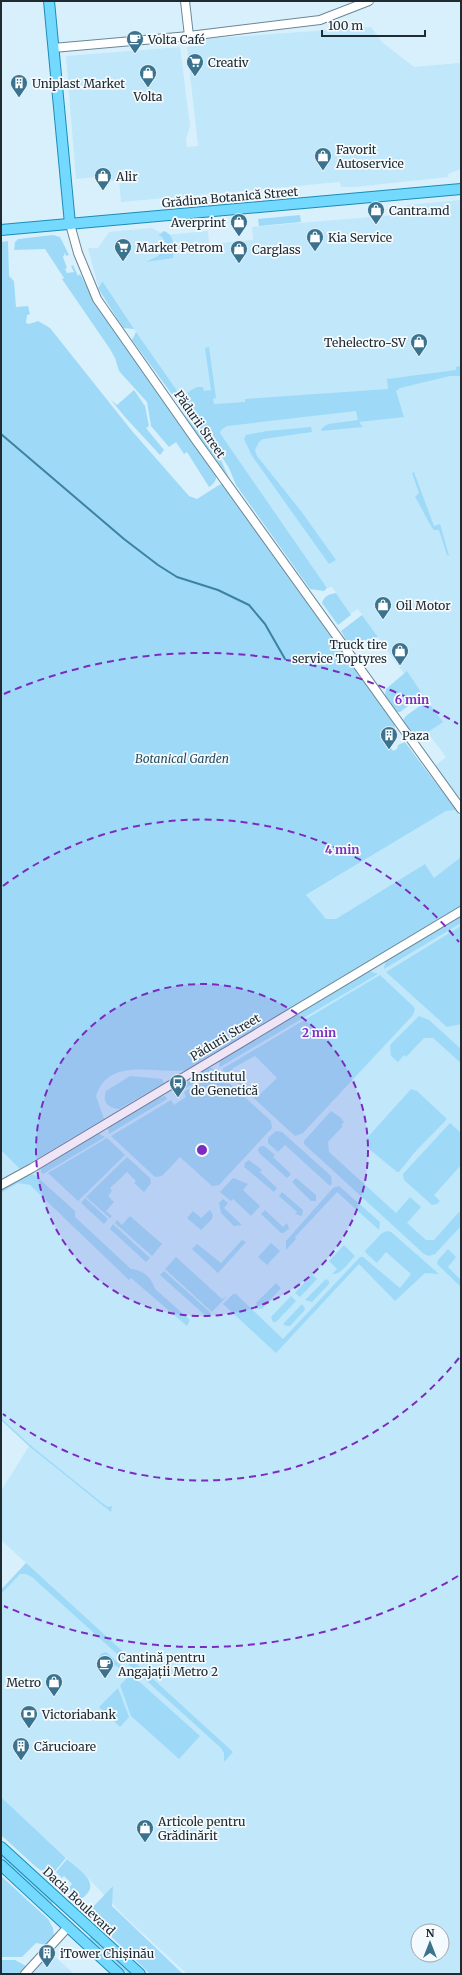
<svg xmlns="http://www.w3.org/2000/svg" width="462" height="1975" viewBox="0 0 462 1975" font-family="Merriweather,serif">
<rect width="100%" height="100%" fill="#d8f0fc"/>
<g fill="#c1e7fb" fill-rule="evenodd">
<path d="M 371,27 L 382,42 L 414,67 L 459,63 L 461,62 L 461,169 L 448,174 L 448,177 L 355,187 L 341,187 L 340,182 L 121,202 L 119,180 L 99,182 L 96,177 L 76,179 L 66,56 L 180,47 L 190,126 L 186,140 L 187,147 L 198,146 L 187,47 L 203,45 L 203,39 Z"/>
<path d="M 461,200 L 461,796 L 457,798 L 434,766 L 446,757 L 427,732 L 439,723 L 358,609 L 350,614 L 332,587 L 327,588 L 220,433 L 206,430 L 153,358 L 103,282 L 98,286 L 88,248 L 98,248 L 109,232 L 152,228 L 165,235 L 208,231 L 209,244 L 253,240 L 252,227 L 395,215 L 401,214 L 407,205 Z"/>
<path d="M 456,810 L 461,818 L 461,1974 L 187,1974 L 123,1915 L 89,1879 L 1,1797 L 1,1590 L 26,1563 L 1,1540 L 1,1491 L 29,1446 L 1,1420 L 1,1079 L 446,811 ZM 418,1931 L 442,1931 L 442,1955 L 418,1955 Z"/>
<path d="M 50,1952 L 74,1974 L 30,1974 Z"/>
</g>
<g fill="#9edaf8">
<path d="M 300,215 L 301,222 L 259,226 L 258,219 Z"/>
<path d="M 164,231 C 176,236 173,247 173,258 L 146,262 L 158,256 L 166,243 L 161,236 L 158,236 Z"/>
<path d="M 53,235 L 60,237 L 69,255 L 66,256 L 65,253 L 63,257 L 67,268 L 65,269 L 67,273 L 74,272 L 71,266 L 73,265 L 78,276 L 80,274 L 94,300 L 216,476 C 217,480 213,485 209,487 L 187,452 L 184,454 L 176,442 L 169,447 L 151,426 L 147,402 L 119,371 L 115,358 L 110,349 L 62,279 L 64,278 L 45,249 L 14,250 L 15,242 L 18,239 Z"/>
<path d="M 8,241 L 9,276 L 14,281 L 16,307 L 28,306 L 30,314 L 27,315 L 26,323 L 29,324 L 38,321 L 50,328 L 132,431 L 189,496 L 197,499 L 219,485 L 222,484 L 394,724 L 395,729 L 393,732 L 384,737 L 393,751 L 397,749 L 398,745 L 405,742 L 456,810 L 446,811 L 306,895 L 326,919 L 336,919 L 425,864 L 434,878 L 461,857 L 461,906 L 188,1070 C 157,1075 109,1055 96,1096 L 104,1119 L 20,1169 L 1,1150 L 1,242 Z"/>
<path d="M 102,282 L 103,282 L 134,329 L 123,328 L 98,288 Z"/>
<path d="M 136,332 L 180,395 L 174,397 L 132,340 Z"/>
<path d="M 209,347 L 216,398 L 213,399 L 214,404 L 245,402 L 245,399 L 388,389 L 387,379 L 456,370 L 456,367 L 461,366 L 461,359 L 461,376 L 450,376 L 400,388 L 396,391 L 404,417 L 359,422 L 363,427 L 321,431 L 322,428 L 328,424 L 358,420 L 356,411 L 227,426 L 221,430 L 220,433 L 327,588 L 324,591 L 310,589 L 236,485 L 229,468 L 213,443 L 199,430 L 179,402 L 191,390 L 197,387 L 203,387 L 204,391 L 211,390 L 205,348 Z"/>
<path d="M 134,390 L 145,406 L 149,426 L 146,428 L 164,450 L 160,455 L 125,417 L 111,400 L 117,405 Z"/>
<path d="M 176,404 L 221,460 L 232,485 Z"/>
<path d="M 311,427 L 312,432 L 263,439 L 259,442 L 255,450 L 257,456 L 301,511 L 336,560 L 329,564 L 252,456 L 244,439 L 246,435 L 267,431 Z"/>
<path d="M 414,472 L 434,526 L 440,524 L 449,556 L 447,555 L 439,530 L 434,530 C 428,523 421,506 415,497 L 419,493 L 412,473 Z"/>
<path d="M 336,593 L 351,615 L 338,625 L 322,603 C 324,596 329,594 336,593 Z"/>
<path d="M 362,615 L 378,637 L 358,642 L 346,640 L 341,631 Z"/>
<path d="M 407,671 L 423,695 L 400,712 L 397,712 L 385,696 L 386,689 Z"/>
<path d="M 427,701 L 443,722 L 416,740 L 403,720 L 407,715 Z"/>
<path d="M 461,915 L 461,923 L 384,969 L 384,968 L 386,960 Z"/>
<path d="M 461,926 L 461,1024 L 447,1027 L 386,972 Z"/>
<path d="M 369,971 L 378,974 L 220,1067 L 219,1066 L 220,1059 Z"/>
<path d="M 380,975 L 414,1007 L 415,1009 L 413,1015 L 303,1133 L 295,1136 L 237,1083 L 238,1080 L 241,1081 L 257,1097 L 277,1078 L 255,1056 L 233,1068 L 230,1074 L 233,1076 L 229,1076 L 222,1069 Z"/>
<path d="M 419,1016 L 429,1020 L 461,1049 L 461,1063 L 433,1038 L 424,1038 L 406,1057 L 404,1055 L 398,1062 L 391,1056 L 390,1045 Z"/>
<path d="M 205,1068 L 211,1068 L 216,1071 L 186,1088 L 183,1086 L 196,1074 Z"/>
<path d="M 217,1072 L 271,1121 L 272,1128 L 219,1185 L 212,1186 L 180,1157 L 162,1176 L 155,1177 L 111,1136 L 171,1100 L 174,1105 L 186,1097 L 184,1092 Z"/>
<path d="M 130,1076 L 162,1079 L 164,1083 L 119,1109 C 108,1108 102,1102 106,1091 Z"/>
<path d="M 411,1089 L 417,1091 L 447,1119 L 414,1153 L 399,1172 L 397,1172 L 368,1148 L 367,1138 Z"/>
<path d="M 165,1096 L 167,1099 L 109,1134 L 108,1126 L 152,1100 Z"/>
<path d="M 331,1111 L 340,1117 L 344,1122 L 341,1125 L 343,1126 L 328,1142 L 329,1152 L 396,1213 L 410,1197 L 421,1207 L 407,1223 L 426,1240 L 434,1240 L 459,1212 L 461,1214 L 461,1226 L 435,1254 L 429,1256 L 424,1254 L 304,1144 L 304,1141 Z"/>
<path d="M 450,1123 L 461,1133 L 461,1165 L 434,1195 L 440,1201 L 437,1204 L 432,1205 L 404,1180 L 403,1174 Z"/>
<path d="M 276,1131 L 282,1132 L 331,1176 L 332,1183 L 330,1186 L 285,1145 L 278,1152 L 268,1143 L 268,1138 Z"/>
<path d="M 97,1133 L 105,1137 L 43,1174 L 41,1172 L 41,1167 Z"/>
<path d="M 107,1138 L 125,1155 L 78,1201 L 48,1173 Z"/>
<path d="M 261,1146 L 264,1146 L 275,1155 L 273,1157 L 291,1174 L 287,1178 L 259,1153 L 258,1149 Z"/>
<path d="M 127,1157 L 150,1178 L 151,1183 L 144,1192 L 134,1183 L 136,1181 L 127,1172 L 110,1188 L 112,1191 L 108,1196 L 114,1202 L 106,1211 L 112,1216 L 110,1218 L 86,1197 Z"/>
<path d="M 249,1160 L 262,1170 L 260,1172 L 277,1188 L 274,1192 L 244,1167 L 245,1163 Z"/>
<path d="M 26,1174 L 35,1175 L 75,1211 L 75,1217 L 131,1269 C 143,1270 152,1278 155,1289 L 190,1320 L 187,1326 L 131,1278 L 129,1280 L 30,1185 L 18,1183 L 1,1193 L 1,1189 Z"/>
<path d="M 233,1178 L 248,1184 L 243,1190 L 260,1206 L 251,1216 L 233,1199 L 231,1201 L 220,1192 Z"/>
<path d="M 296,1178 L 316,1195 L 316,1201 L 311,1201 L 292,1182 Z"/>
<path d="M 339,1186 L 380,1222 L 379,1230 L 337,1192 L 295,1237 L 296,1239 L 286,1250 L 286,1241 L 333,1188 Z"/>
<path d="M 282,1192 L 303,1210 L 302,1216 L 295,1214 L 297,1212 L 279,1196 Z"/>
<path d="M 85,1198 L 108,1219 L 104,1224 L 81,1203 Z"/>
<path d="M 223,1199 L 228,1203 L 224,1208 L 242,1225 L 234,1226 L 221,1213 L 219,1203 Z"/>
<path d="M 210,1210 L 213,1215 L 212,1219 L 201,1230 L 187,1218 L 193,1211 L 201,1218 Z"/>
<path d="M 265,1210 L 283,1227 L 287,1223 L 289,1229 L 283,1233 L 281,1233 L 261,1214 Z"/>
<path d="M 130,1216 L 162,1244 L 152,1256 L 115,1223 L 117,1220 L 122,1225 Z"/>
<path d="M 113,1224 L 150,1258 L 146,1262 L 110,1229 Z"/>
<path d="M 387,1231 L 391,1232 L 439,1274 L 425,1273 L 395,1301 L 359,1264 L 276,1353 L 223,1304 L 233,1294 L 236,1294 L 283,1339 L 360,1257 L 363,1257 L 400,1288 L 411,1274 L 386,1252 L 377,1263 L 366,1253 L 365,1251 L 382,1233 Z"/>
<path d="M 242,1240 L 246,1242 L 218,1273 L 192,1249 L 197,1244 L 221,1263 Z"/>
<path d="M 271,1243 L 280,1251 L 267,1265 L 258,1257 Z"/>
<path d="M 344,1245 L 355,1256 C 349,1262 341,1275 332,1274 L 337,1269 L 329,1261 Z"/>
<path d="M 448,1249 L 456,1257 L 448,1267 L 461,1280 L 461,1287 L 437,1264 L 438,1260 Z"/>
<path d="M 176,1257 L 222,1299 L 227,1296 L 212,1312 L 165,1269 Z"/>
<path d="M 164,1271 L 211,1313 L 207,1317 L 160,1275 Z"/>
<path d="M 312,1274 L 317,1279 L 300,1297 L 295,1293 Z"/>
<path d="M 326,1279 L 329,1281 L 329,1284 L 312,1302 L 305,1300 Z"/>
<path d="M 276,1283 L 281,1288 L 262,1309 L 259,1309 L 256,1303 Z"/>
<path d="M 291,1296 L 296,1301 L 276,1322 L 273,1322 L 271,1317 Z"/>
<path d="M 302,1304 L 305,1308 L 304,1311 L 290,1326 L 286,1326 L 283,1324 Z"/>
<path d="M 1,1416 L 3,1420 L 30,1445 L 102,1503 L 108,1507 L 112,1506 L 111,1512 L 29,1446 L 1,1420 Z"/>
<path d="M 26,1563 L 233,1752 L 224,1762 L 224,1753 L 221,1748 L 32,1577 L 26,1574 L 20,1574 L 1,1594 L 1,1590 Z"/>
<path d="M 106,1652 L 200,1736 L 179,1759 L 131,1716 L 120,1685 L 129,1676 L 115,1665 L 111,1670 L 98,1658 L 102,1653 Z"/>
<path d="M 118,1688 L 129,1717 L 120,1727 L 99,1707 Z"/>
<path d="M 1,1797 L 66,1858 L 55,1871 L 50,1868 L 45,1873 L 36,1867 L 1,1835 Z"/>
<path d="M 1,1852 L 54,1901 L 52,1904 L 1,1858 Z"/>
<path d="M 67,1859 C 81,1872 104,1884 80,1900 L 68,1889 L 72,1884 L 64,1876 L 62,1878 L 56,1872 Z"/>
<path d="M 1,1876 L 48,1919 L 53,1928 L 54,1936 L 47,1945 L 36,1943 L 22,1957 L 1,1957 Z"/>
<path d="M 113,1886 L 112,1906 L 183,1974 L 150,1974 L 92,1918 L 92,1908 Z"/>
<path d="M 92,1936 L 133,1974 L 128,1974 L 89,1938 Z"/>
<path d="M 1,1960 L 15,1960 L 26,1966 L 26,1968 L 21,1974 L 1,1974 Z"/>
</g>
<g fill="none" stroke-linecap="round" stroke-linejoin="round">
<path stroke="#3d82a1" stroke-width="2" d="M 1,434 L 124,539 L 158,565 L 177,577 L 218,590 L 249,605 L 265,624 L 285,659"/>
<defs>
<g id="minor">
<path d="M 185,1 L 189,36"/>
<path d="M 53,48 L 189,36 L 320,20 L 369,1"/>
<path d="M 70,224 L 78,253 L 97,299 L 195,439 L 461,809"/>
<path d="M 1,1185 L 32,1168 L 461,911"/>
<path d="M 25,1974 L 68,1927"/>
</g>
<g id="major">
<path d="M 49,1 L 70,224"/>
<path d="M 1,230 L 461,189"/>
<path d="M 1,1847 L 140,1974"/>
<path d="M 1,1865 L 119,1974"/>
</g>
</defs>
<use href="#minor" stroke="#6b8695" stroke-width="10"/>
<use href="#major" stroke="#1b8cb6" stroke-width="12"/>
<use href="#minor" stroke="#fff" stroke-width="8"/>
<use href="#major" stroke="#74d9fe" stroke-width="10"/>
</g>
<circle cx="202" cy="1150" r="166" fill="#7b2cbf" fill-opacity=".12"/>
<g fill="none" stroke="#7b2cbf" stroke-width="2" stroke-dasharray="7 5">
<circle cx="202" cy="1150" r="166"/>
<path d="M459 1358A331 331 0 0 1 3 1414M3 886A331 331 0 0 1 459 942"/>
<path d="M458 1576A497 497 0 0 1 4 1606M4 694A497 497 0 0 1 458 724"/>
</g>
<defs>
<symbol id="cafe-pin" viewBox="-11 -11 22 30"><path d="M0 17L-7.5 6A9.5 9.5 0 1 1 7.5 6Z" fill="#3b738e" stroke="#f4fafd"/><path d="M-5.5-4.5H6V0H3Q3 3.5 0 3.5H-2.5Q-5.5 3.5-5.5 0ZM3-3.2v2h1.7v-2ZM-6 4.5H4V6H-6Z" fill="#fff"/></symbol>
<symbol id="supermarket-pin" viewBox="-11 -11 22 30"><path d="M0 17L-7.5 6A9.5 9.5 0 1 1 7.5 6Z" fill="#3b738e" stroke="#f4fafd"/><path d="M-6-5.5h2.5l.6 2H6L4.5 2H-2.5L-4.4-4H-6ZM-1.5 3.2a1.3 1.3 0 1 0 .1 0ZM3 3.2a1.3 1.3 0 1 0 .1 0Z" fill="#fff"/></symbol>
<symbol id="shop-pin" viewBox="-11 -11 22 30"><path d="M0 17L-7.5 6A9.5 9.5 0 1 1 7.5 6Z" fill="#3b738e" stroke="#f4fafd"/><path d="M-5-2.5h2.3a2.7 3.5 0 0 1 5.4 0H5L5.5 6h-11ZM-1.5-2.5h3a1.5 2.3 0 0 0-3 0Z" fill="#fff"/></symbol>
<symbol id="building-pin" viewBox="-11 -11 22 30"><path d="M0 17L-7.5 6A9.5 9.5 0 1 1 7.5 6Z" fill="#3b738e" stroke="#f4fafd"/><path d="M-4-6H4V6H1V3H-1V6H-4ZM-2.5-4.3h1.7v1.8h-1.7ZM.8-4.3h1.7v1.8H.8ZM-2.5-1h1.7V.8h-1.7ZM.8-1h1.7V.8H.8Z" fill="#fff"/></symbol>
<symbol id="bus-pin" viewBox="-11 -11 22 30"><path d="M0 17L-7.5 6A9.5 9.5 0 1 1 7.5 6Z" fill="#3b738e" stroke="#f4fafd"/><path d="M-5-6H5V4H4V6H2V4H-2V6H-4V4H-5ZM-3.5-4V0h7V-4ZM-3.5 1.2v1.5H-2V1.2ZM2 1.2v1.5H3.5V1.2Z" fill="#fff"/></symbol>
<symbol id="bank-pin" viewBox="-11 -11 22 30"><path d="M0 17L-7.5 6A9.5 9.5 0 1 1 7.5 6Z" fill="#3b738e" stroke="#f4fafd"/><path d="M-6-4H6V4H-6ZM0-2.3a2.3 2.3 0 1 0 0 4.6a2.3 2.3 0 1 0 0-4.6Z" fill="#fff"/></symbol>
</defs>
<g fill-rule="evenodd">
<use href="#cafe-pin" x="125" y="29" width="20" height="27"/>
<use href="#supermarket-pin" x="185" y="52" width="20" height="27"/>
<use href="#shop-pin" x="138" y="63" width="20" height="27"/>
<use href="#building-pin" x="9" y="73" width="20" height="27"/>
<use href="#shop-pin" x="313" y="146" width="20" height="27"/>
<use href="#shop-pin" x="93" y="166" width="20" height="27"/>
<use href="#shop-pin" x="366" y="200" width="20" height="27"/>
<use href="#shop-pin" x="229" y="212" width="20" height="27"/>
<use href="#shop-pin" x="305" y="227" width="20" height="27"/>
<use href="#supermarket-pin" x="113" y="237" width="20" height="27"/>
<use href="#shop-pin" x="229" y="239" width="20" height="27"/>
<use href="#shop-pin" x="409" y="332" width="20" height="27"/>
<use href="#shop-pin" x="373" y="595" width="20" height="27"/>
<use href="#shop-pin" x="390" y="641" width="20" height="27"/>
<use href="#building-pin" x="379" y="725" width="20" height="27"/>
<use href="#bus-pin" x="168" y="1073" width="20" height="27"/>
<use href="#cafe-pin" x="95" y="1654" width="20" height="27"/>
<use href="#shop-pin" x="44" y="1672" width="20" height="27"/>
<use href="#bank-pin" x="19" y="1704" width="20" height="27"/>
<use href="#building-pin" x="11" y="1736" width="20" height="27"/>
<use href="#shop-pin" x="135" y="1818" width="20" height="27"/>
<use href="#building-pin" x="37" y="1943" width="20" height="27"/>
</g>
<g text-anchor="middle" dominant-baseline="central" stroke-width="3.5" stroke-linejoin="round" paint-order="stroke">
<g font-size="12" fill="#202b31" stroke="#f4fafd" text-anchor="start">
<text x="148" y="39">Volta Café</text>
<text x="208" y="62">Creativ</text>
<text x="32" y="83">Uniplast Market</text>
<text x="148" y="96" text-anchor="middle">Volta</text>
<text x="336" y="149">Favorit<tspan x="336" dy="14">Autoservice</tspan></text>
<text x="116" y="176">Alir</text>
<text x="389" y="210">Cantra.md</text>
<text x="226" y="222" text-anchor="end">Averprint</text>
<text x="328" y="237">Kia Service</text>
<text x="136" y="247">Market Petrom</text>
<text x="252" y="249">Carglass</text>
<text x="406" y="342" text-anchor="end">Tehelectro-SV</text>
<text x="396" y="605">Oil Motor</text>
<text x="387" y="644" text-anchor="end">Truck tire<tspan x="387" dy="14">service Toptyres</tspan></text>
<text x="402" y="735">Paza</text>
<text x="191" y="1076">Institutul<tspan x="191" dy="14">de Genetică</tspan></text>
<text x="118" y="1657">Cantină pentru<tspan x="118" dy="14">Angajații Metro 2</tspan></text>
<text x="41" y="1682" text-anchor="end">Metro</text>
<text x="42" y="1714">Victoriabank</text>
<text x="34" y="1746">Cărucioare</text>
<text x="158" y="1821">Articole pentru<tspan x="158" dy="14">Grădinărit</tspan></text>
<text x="60" y="1953">iTower Chișinău</text>
</g>
<g font-size="12" fill="#202b31" stroke="#f4fafd">
<text transform="translate(230 197) rotate(-5)">Grădina Botanică Street</text>
<text transform="translate(200 424) rotate(55)">Pădurii Street</text>
<text transform="translate(225 1037) rotate(-31)">Pădurii Street</text>
<text transform="translate(79 1901) rotate(43)">Dacia Boulevard</text>
</g>
<g font-size="12" font-style="italic" fill="#254d60" stroke="#f4fafd">
<text x="182" y="758">Botanical Garden</text>
</g>
</g>
<circle cx="202" cy="1150" r="6" fill="#7b2cbf" stroke="#f4fafd" stroke-width="2"/>
<g font-size="12" text-anchor="middle" font-weight="bold" fill="#7b2cbf" stroke="#f4fafd" stroke-width="3.5" stroke-linejoin="round" paint-order="stroke">
<text x="412" y="704">6 min</text>
<text x="342" y="854">4 min</text>
<text x="319" y="1037">2 min</text>
</g>
<rect width="462" height="1975" fill="none" stroke="#202b31" stroke-width="4"/>
<g transform="translate(430 1943)"><circle r="19" fill="#f4fafd" stroke="#9fa7ab"/>
<path d="M0-3L7 15L0 10L-7 15Z" fill="#3b738e"/>
<text y="-6" font-size="11" font-weight="bold" text-anchor="middle" fill="#202b31">N</text>
</g>
<path d="M322 30v6h103v-6" fill="none" stroke="#202b31" stroke-width="2"/>
<text x="328" y="30" font-size="12" fill="#202b31" stroke="#f4fafd" stroke-width="3" paint-order="stroke">100 m</text>
</svg>
